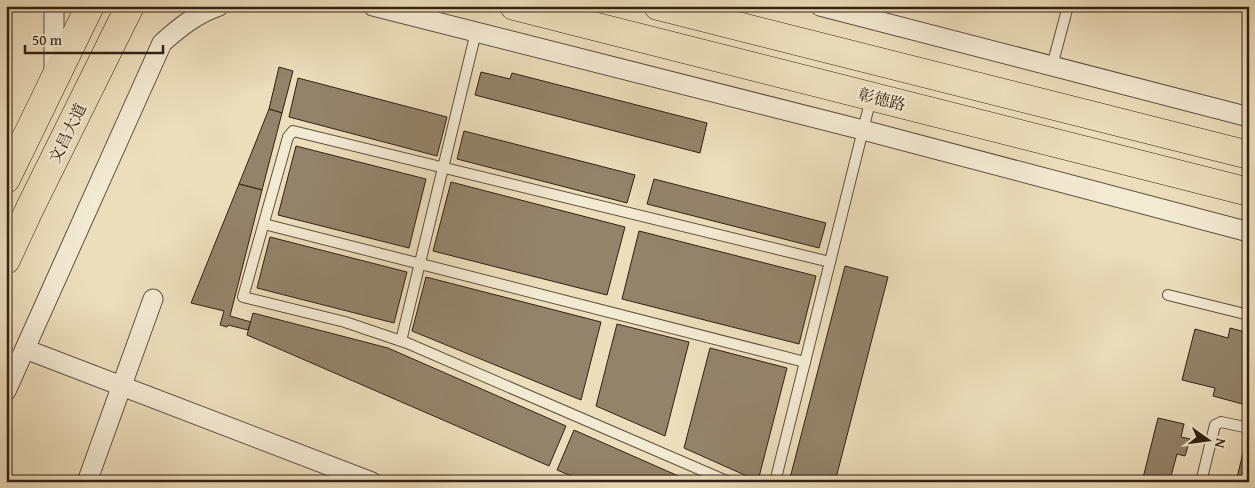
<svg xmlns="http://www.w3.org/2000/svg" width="1255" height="488" viewBox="0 0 1255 488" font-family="'Gentium Book Plus','Noto Serif SC',serif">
<rect width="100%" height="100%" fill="#ecdebb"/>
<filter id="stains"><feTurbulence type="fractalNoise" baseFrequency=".004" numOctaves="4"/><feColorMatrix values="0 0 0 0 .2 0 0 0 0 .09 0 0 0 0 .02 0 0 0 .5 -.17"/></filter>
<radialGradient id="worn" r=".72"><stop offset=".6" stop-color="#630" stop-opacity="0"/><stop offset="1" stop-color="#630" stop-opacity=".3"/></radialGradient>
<g fill="#93836a" stroke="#322112">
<path d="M 279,67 L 293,71 L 282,113 L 269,109 Z"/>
<path d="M 481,72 L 510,79 L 512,73 L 707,123 L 700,153 L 475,95 Z"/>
<path d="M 298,78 L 447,117 L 437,156 L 289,117 Z"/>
<path d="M 269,109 L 282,113 L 262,190 L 239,184 Z"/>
<path d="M 464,131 L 635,175 L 627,203 L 457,159 Z"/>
<path d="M 296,146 L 426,179 L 409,248 L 278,215 Z"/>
<path d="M 654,179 L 826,223 L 819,248 L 647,204 Z"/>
<path d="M 451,182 L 625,227 L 607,295 L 433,251 Z"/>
<path d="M 239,184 L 262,190 L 230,316 L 251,322 L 248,330 L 228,325 L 227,327 L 220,325 L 224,311 L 191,303 Z"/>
<path d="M 639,231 L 816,276 L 799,344 L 622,299 Z"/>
<path d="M 270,237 L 407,272 L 394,323 L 257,288 Z"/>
<path d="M 845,266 L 888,277 L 835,482 L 789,482 Z"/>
<path d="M 426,277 L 601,322 L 581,400 L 412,331 Z"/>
<path d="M 253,313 L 388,348 L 566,426 L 549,466 L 247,335 Z"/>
<path d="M 617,324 L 689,342 L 665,436 L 596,406 Z"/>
<path d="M 1230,328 L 1249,333 L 1249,392 L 1246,405 L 1213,396 L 1215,388 L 1182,380 L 1195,329 L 1228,338 Z"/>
<path d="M 710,348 L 787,368 L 758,481 L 684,448 Z"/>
<path d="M 1158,418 L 1184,424 L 1181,437 L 1190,439 L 1185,456 L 1177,454 L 1171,476 L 1179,478 L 1179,482 L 1142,482 Z"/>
<path d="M 574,430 L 692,482 L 586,482 L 557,470 Z"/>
<path d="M 1246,440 L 1249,441 L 1249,482 L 1236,482 Z"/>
</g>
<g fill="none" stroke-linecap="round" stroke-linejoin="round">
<defs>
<g id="lane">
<path d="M 1052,66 L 1068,6"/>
<path d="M 264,224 L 805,362"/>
<path d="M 1168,295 L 1249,315"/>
<path d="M 401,341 L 476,32"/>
<path d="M 729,482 L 407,343 L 345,322 L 243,297 L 288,137 L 293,131 L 830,262"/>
<path d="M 775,482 L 871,98"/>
<path d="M 1201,482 L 1215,425 L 1221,422 L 1249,428"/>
</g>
<g id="street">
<path d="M 373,6 L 863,130 L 1249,232"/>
<path d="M 820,6 L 1249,117"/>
<path d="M 54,75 L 54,6"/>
<path d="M 25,349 L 372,482"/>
<path d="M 6,391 L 162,43 C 180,27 196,14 219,6"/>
<path d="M 87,482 L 153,299"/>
</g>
<g id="primary">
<path d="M 514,6 L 1249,192"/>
<path d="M 658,6 L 1249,155"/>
<path d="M 6,179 L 90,6"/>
<path d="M 6,260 L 30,208 L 130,6"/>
</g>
</defs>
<use href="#lane" stroke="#60503c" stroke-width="12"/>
<use href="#street" stroke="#60503c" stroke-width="21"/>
<use href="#primary" stroke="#322112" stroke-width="29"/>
<use href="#lane" stroke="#f3ead3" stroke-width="10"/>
<use href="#street" stroke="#f3ead3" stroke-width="19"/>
<use href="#primary" stroke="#ecdebb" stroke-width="28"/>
</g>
<g text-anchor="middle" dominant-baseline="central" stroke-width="4.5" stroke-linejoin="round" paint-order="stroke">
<g font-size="16" fill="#322112" stroke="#f3ead3">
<text transform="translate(882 99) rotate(14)">彰德路</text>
<text transform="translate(67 133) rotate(-64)">文昌大道</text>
</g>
</g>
<rect width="1255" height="488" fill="none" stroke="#ecdebb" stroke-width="25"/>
<rect x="8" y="8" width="1240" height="473" fill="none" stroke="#322112" stroke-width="2.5"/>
<rect x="12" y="12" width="1230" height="463" fill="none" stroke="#322112"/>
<g transform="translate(1208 440) rotate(104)" stroke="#f3ead3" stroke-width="4" paint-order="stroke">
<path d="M0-4L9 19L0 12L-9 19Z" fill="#322112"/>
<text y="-8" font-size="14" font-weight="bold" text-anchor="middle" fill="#322112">N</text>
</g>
<path d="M25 45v8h138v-8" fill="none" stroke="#322112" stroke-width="2.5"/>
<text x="32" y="45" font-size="15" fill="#322112" stroke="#f3ead3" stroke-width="4" paint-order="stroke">50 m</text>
<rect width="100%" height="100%" filter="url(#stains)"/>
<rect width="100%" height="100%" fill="url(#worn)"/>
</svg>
